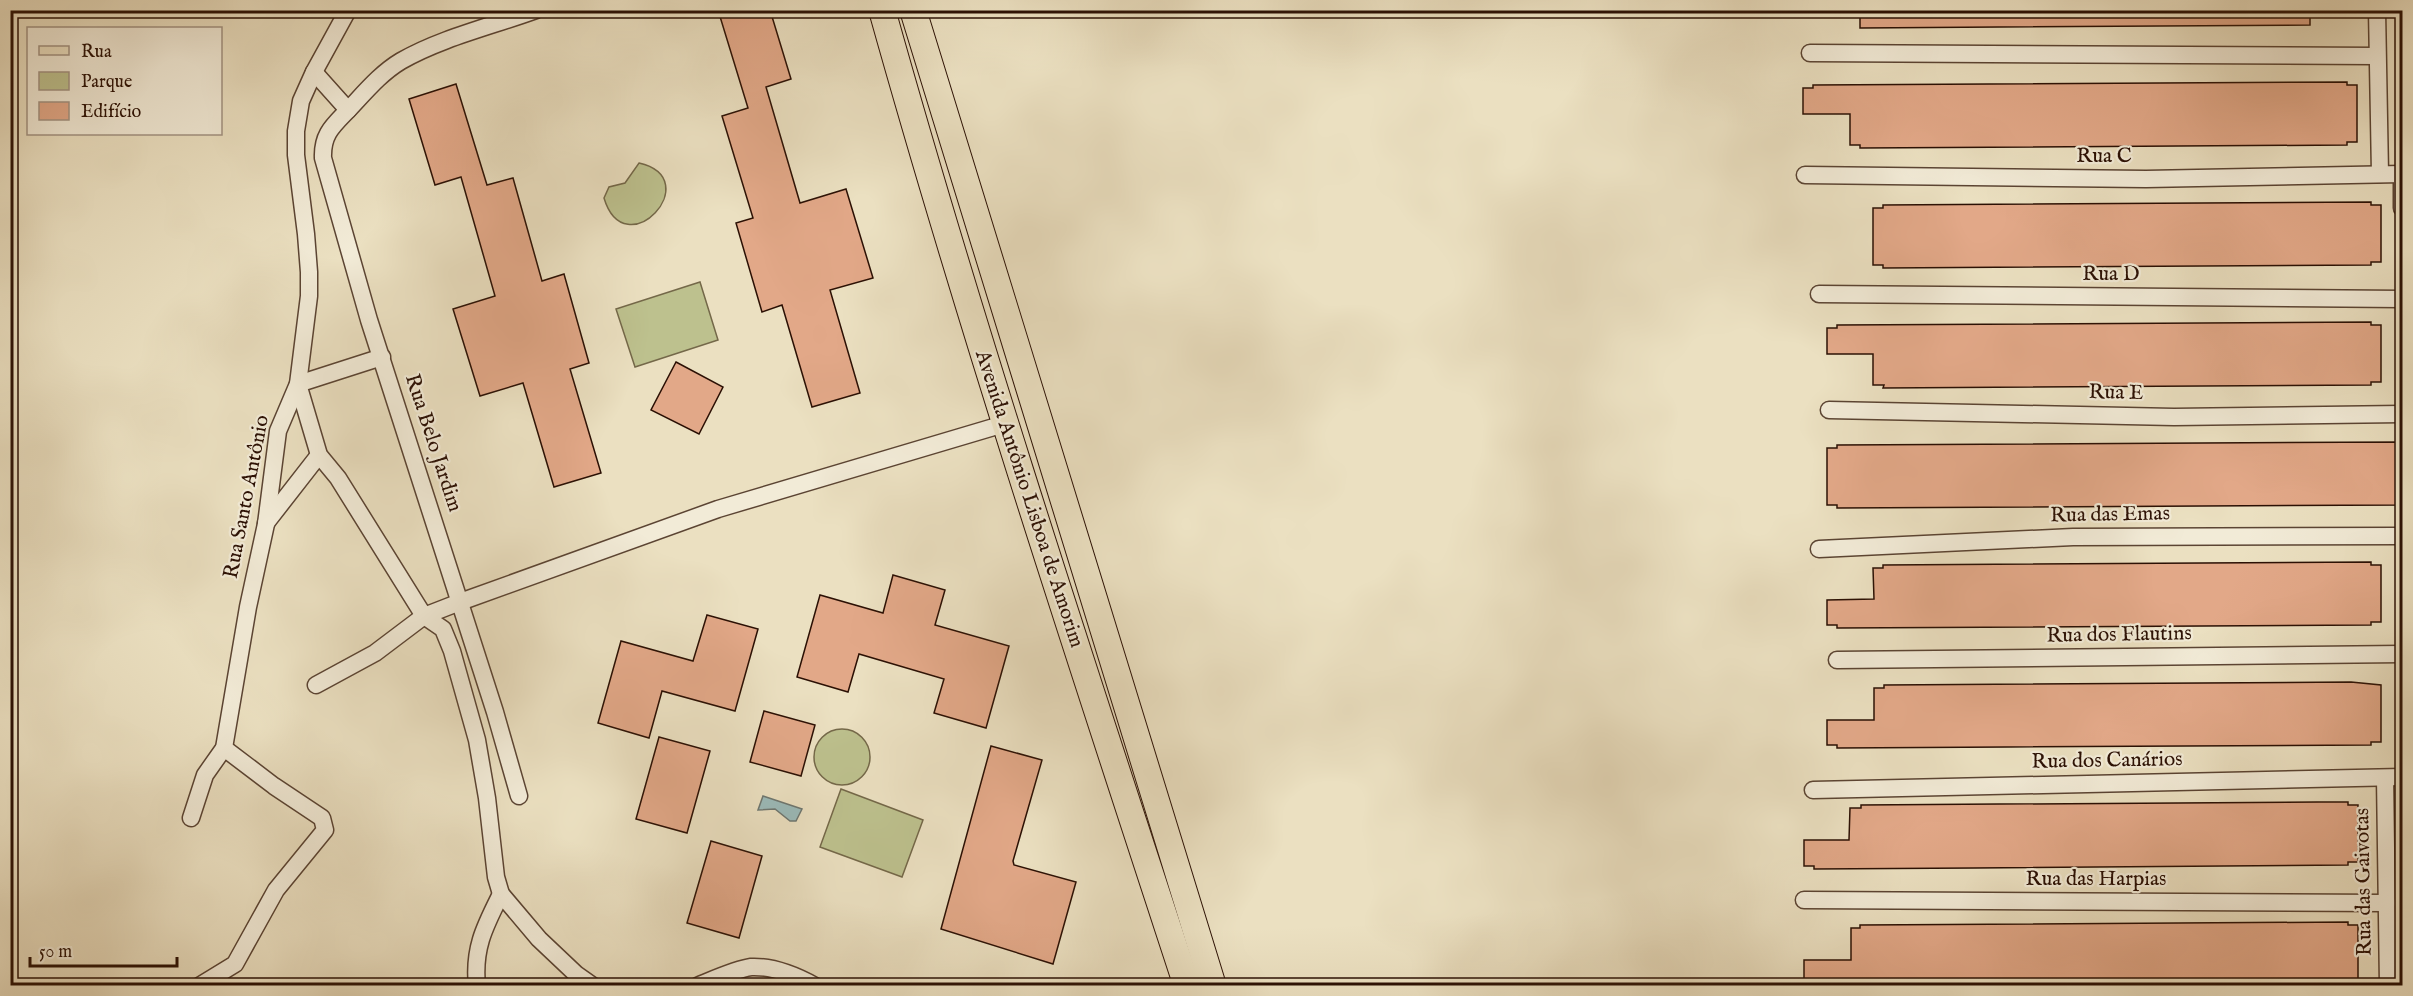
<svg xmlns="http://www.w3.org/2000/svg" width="2413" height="996" viewBox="0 0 2413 996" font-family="'IM FELL English',serif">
<rect width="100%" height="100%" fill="#ebe0c1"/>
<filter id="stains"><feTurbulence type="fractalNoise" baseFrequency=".00333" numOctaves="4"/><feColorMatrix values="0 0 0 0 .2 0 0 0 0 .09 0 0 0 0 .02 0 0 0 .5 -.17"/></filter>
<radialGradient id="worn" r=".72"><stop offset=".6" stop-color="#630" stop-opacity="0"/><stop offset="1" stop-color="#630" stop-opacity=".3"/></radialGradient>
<g fill="#bdc18e" stroke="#746849" stroke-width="1.5">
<path d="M 639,163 C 708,179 625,268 604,198 L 609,187 L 625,183 Z"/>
<path d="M 700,282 L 718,340 L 635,367 L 616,309 Z"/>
<circle cx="842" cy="757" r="28"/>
<path d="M 841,789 L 923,820 L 902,877 L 820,847 Z"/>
</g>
<path fill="#9bbbba" stroke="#6e7771" stroke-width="1.5" d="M 763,796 L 802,809 L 796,821 L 790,821 L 775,809 L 758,810 Z"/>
<g fill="#e2a888" stroke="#2b1004" stroke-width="1.5">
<path d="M 718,10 L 770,10 L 791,79 L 766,87 L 800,203 L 846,189 L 873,278 L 830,290 L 860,393 L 812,407 L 782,305 L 762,312 L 736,223 L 753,218 L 722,116 L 748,108 Z"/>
<path d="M 1860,10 L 2310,10 L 2310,25 L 1860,28 Z"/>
<path d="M 2347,82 L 2347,85 L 2357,85 L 2357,142 L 2347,142 L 2347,145 L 1860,148 L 1860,145 L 1850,145 L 1850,114 L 1803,114 L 1803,88 L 1813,88 L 1813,85 Z"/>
<path d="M 456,84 L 487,185 L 513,178 L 542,281 L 564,274 L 589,363 L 570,369 L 601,473 L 554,487 L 523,383 L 480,396 L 453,309 L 495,296 L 461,177 L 435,185 L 409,99 Z"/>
<path d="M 2371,202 L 2371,205 L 2381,205 L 2381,262 L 2371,262 L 2371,265 L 1883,268 L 1883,265 L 1873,265 L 1873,208 L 1883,208 L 1883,205 Z"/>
<path d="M 2371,322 L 2371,325 L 2381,325 L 2381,382 L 2371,382 L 2371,385 L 1883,388 L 1884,385 L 1873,385 L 1873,354 L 1827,354 L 1827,328 L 1837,328 L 1837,325 Z"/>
<path d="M 676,362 L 723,387 L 699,434 L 651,410 Z"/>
<path d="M 2403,442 L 2403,505 L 1837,508 L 1837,505 L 1827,505 L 1827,448 L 1837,448 L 1837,445 Z"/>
<path d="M 2371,562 L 2371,565 L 2381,565 L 2381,622 L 2371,622 L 2371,625 L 1837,628 L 1837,625 L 1827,625 L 1827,600 L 1874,599 L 1873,568 L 1883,568 L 1883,565 Z"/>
<path d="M 893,575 L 945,590 L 935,625 L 1009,646 L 986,728 L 934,713 L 944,679 L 859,654 L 848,692 L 797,677 L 820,595 L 883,613 Z"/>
<path d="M 707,615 L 758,629 L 735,711 L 662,691 L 649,738 L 598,723 L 621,641 L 693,661 Z"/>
<path d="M 2351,682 L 2381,685 L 2381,742 L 2371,742 L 2371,745 L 2007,747 L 1837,748 L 1837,745 L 1827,745 L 1827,720 L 1874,720 L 1874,688 L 1884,688 L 1884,685 Z"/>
<path d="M 764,711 L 815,725 L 801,776 L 750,762 Z"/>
<path d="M 659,737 L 710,751 L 687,833 L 636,819 Z"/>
<path d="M 991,746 L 1042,760 L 1013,861 L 1014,865 L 1076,882 L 1053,964 L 941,929 Z"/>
<path d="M 2318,802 L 2348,802 L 2348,805 L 2358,805 L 2358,862 L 2348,862 L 2348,865 L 1974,868 L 1814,869 L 1814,866 L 1804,866 L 1804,840 L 1849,840 L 1850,808 L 1861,808 L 1861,805 Z"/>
<path d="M 711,841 L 762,856 L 739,938 L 687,923 Z"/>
<path d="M 2348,922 L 2348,925 L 2358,925 L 2358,982 L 2348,982 L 2348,985 L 1804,986 L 1804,960 L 1851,960 L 1851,928 L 1860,928 L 1860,925 Z"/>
</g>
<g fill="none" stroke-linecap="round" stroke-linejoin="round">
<defs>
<g id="street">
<path d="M 2377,10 L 2380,174"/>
<path d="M 1810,53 L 2377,56"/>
<path d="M 314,72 L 348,110"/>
<path d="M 2402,174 L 2402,208"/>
<path d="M 1805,175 L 2146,179 L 2402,174"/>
<path d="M 1819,294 L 2402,299"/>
<path d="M 382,357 L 298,384 L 319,455 L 338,478 L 424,616 L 443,629 L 452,651 L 477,740 L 487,798 L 496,877 L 501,894 L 539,939 L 576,974 L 593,986"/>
<path d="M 1829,410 L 2174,417 L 2402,414"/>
<path d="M 266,523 L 319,455"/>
<path d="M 1819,549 L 2073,537 L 2402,536"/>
<path d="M 1837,660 L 2402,654"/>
<path d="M 316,685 L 375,653 L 424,616 L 460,602 L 718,509 L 1004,424"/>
<path d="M 2385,778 L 2388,986"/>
<path d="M 1813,790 L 2402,777"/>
<path d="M 519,796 L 495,712 L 369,320 L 323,158 C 322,133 334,125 350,108 C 366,91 381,73 401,61 C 441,38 492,26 536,10"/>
<path d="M 191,818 L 205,775 L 224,748 L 248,607 L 266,524 L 278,431 L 298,384 L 309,296 L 309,272 L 306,234 L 296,155 L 296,131 L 301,101 L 314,72 L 348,10"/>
<path d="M 1804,900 L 2387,903"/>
<path d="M 199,986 L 235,964 L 276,890 L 325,830 L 322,818 L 274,786 L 224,748"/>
<path d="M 477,986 C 473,948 485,926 501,894"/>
<path d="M 697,986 C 712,980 736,969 751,967 C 773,966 797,976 815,986"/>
</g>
<g id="primary">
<path d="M 882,10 C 974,338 1081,662 1187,986"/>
<path d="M 913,10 L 1213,986"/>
</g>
</defs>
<use href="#street" stroke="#5b4433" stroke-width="19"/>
<use href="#primary" stroke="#2b1004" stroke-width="28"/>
<use href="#street" stroke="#f2ebd7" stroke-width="16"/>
<use href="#primary" stroke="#ebe0c1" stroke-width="26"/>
</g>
<g text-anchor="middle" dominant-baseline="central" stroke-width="4.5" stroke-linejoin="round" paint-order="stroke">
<g font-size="21" fill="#2b1004" stroke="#f2ebd7">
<text x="2104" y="156">Rua C</text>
<text x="2111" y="274">Rua D</text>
<text transform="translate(2116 393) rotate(1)">Rua E</text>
<text transform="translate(433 443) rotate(72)">Rua Belo Jardim</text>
<text transform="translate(247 497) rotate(-79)">Rua Santo Antônio</text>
<text transform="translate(1029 499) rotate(72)">Avenida Antônio Lisboa de Amorim</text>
<text transform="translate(2110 515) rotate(-1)">Rua das Emas</text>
<text transform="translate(2119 635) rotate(-1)">Rua dos Flautins</text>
<text transform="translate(2107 761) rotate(-1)">Rua dos Canários</text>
<text x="2096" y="879">Rua das Harpias</text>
<text transform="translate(2364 882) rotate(-91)">Rua das Gaivotas</text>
</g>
</g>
<rect width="2413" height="996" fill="none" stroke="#ebe0c1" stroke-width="36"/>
<rect x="12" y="12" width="2389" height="972" fill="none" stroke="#2b1004" stroke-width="3"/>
<rect x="18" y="18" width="2377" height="960" fill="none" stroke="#2b1004" stroke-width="1.5"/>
<rect x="27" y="27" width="195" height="108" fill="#f2ebd7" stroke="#a29383" stroke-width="1.5"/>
<rect x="39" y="46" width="30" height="9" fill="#ebe0c1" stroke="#a29383" stroke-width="1.5"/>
<text x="81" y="57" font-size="18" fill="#2b1004">Rua</text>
<rect x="39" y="72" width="30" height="18" fill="#bdc18e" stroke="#a29383" stroke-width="1.5"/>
<text x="81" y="87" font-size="18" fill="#2b1004">Parque</text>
<rect x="39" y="102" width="30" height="18" fill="#e2a888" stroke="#a29383" stroke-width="1.5"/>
<text x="81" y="117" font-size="18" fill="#2b1004">Edifício</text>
<path d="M30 957v9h147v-9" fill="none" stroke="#2b1004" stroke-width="3"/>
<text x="39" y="957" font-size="18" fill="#2b1004" stroke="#f2ebd7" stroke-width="4.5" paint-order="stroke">50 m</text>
<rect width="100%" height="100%" filter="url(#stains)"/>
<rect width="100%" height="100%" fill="url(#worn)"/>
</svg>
